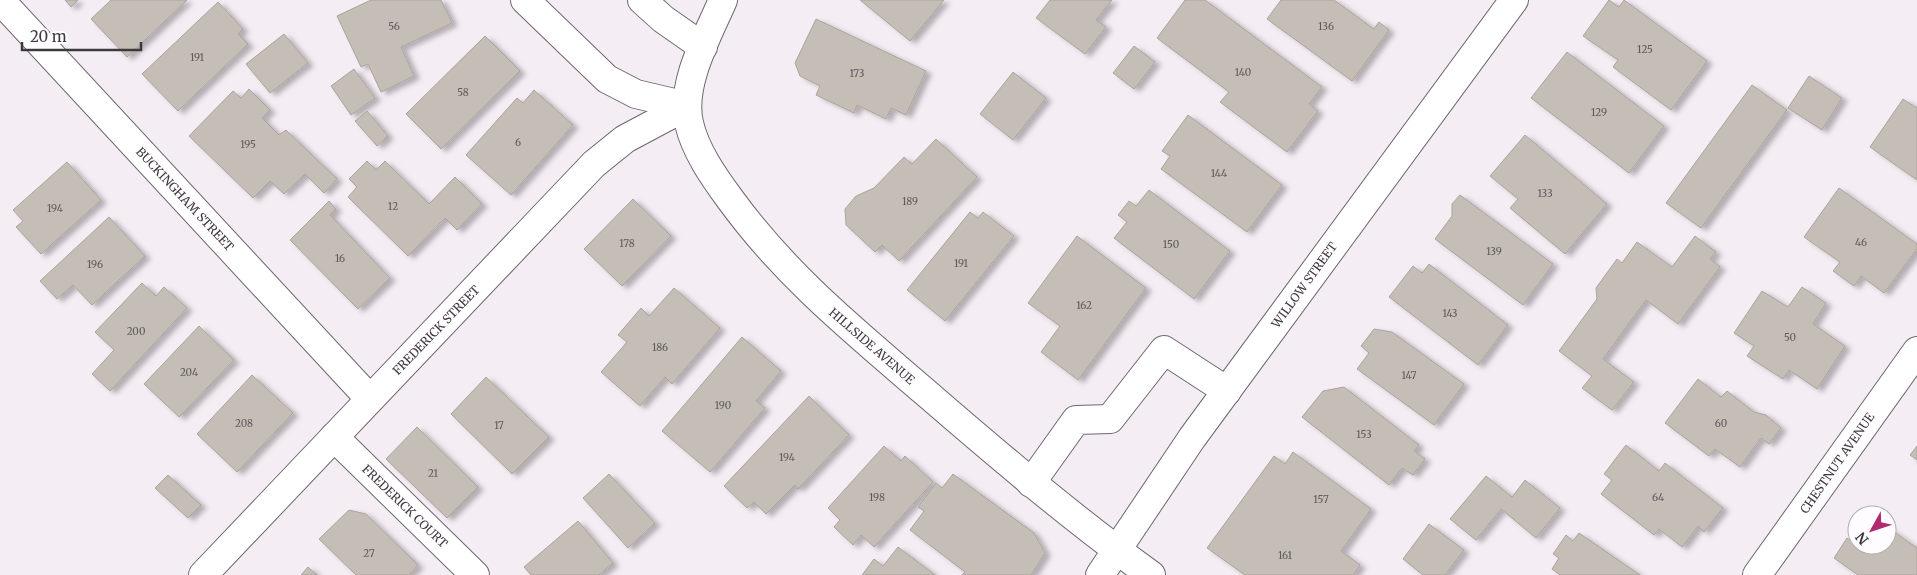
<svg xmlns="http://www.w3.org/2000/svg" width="1917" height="575" viewBox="0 0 1917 575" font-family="Merriweather,serif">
<defs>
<filter id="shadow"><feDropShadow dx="5.5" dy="3" stdDeviation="2.5" flood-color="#0004"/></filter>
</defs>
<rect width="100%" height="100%" fill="#f5edf4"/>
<g fill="#c4beb6" stroke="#aaa49c" filter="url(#shadow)">
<path d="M 65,0 L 78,0 L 71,7 Z"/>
<path d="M 111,0 L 187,0 L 127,57 L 91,19 Z"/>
<path d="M 371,0 L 441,0 L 452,23 L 401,47 L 414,76 L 381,92 L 368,64 L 361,67 L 337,16 Z"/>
<path d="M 860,0 L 944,0 L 910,41 Z"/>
<path d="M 1050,0 L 1112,0 L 1096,20 L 1106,27 L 1085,54 L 1036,18 Z"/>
<path d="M 1185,0 L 1205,0 L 1322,87 L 1309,104 L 1318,111 L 1287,152 L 1220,102 L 1229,92 L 1157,38 Z"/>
<path d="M 1281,0 L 1334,0 L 1374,29 L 1379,22 L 1389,30 L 1352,81 L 1267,19 Z"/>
<path d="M 1609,0 L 1619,7 L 1624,0 L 1707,61 L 1671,110 L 1613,67 L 1618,60 L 1583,36 Z"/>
<path d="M 218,2 L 243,29 L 238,34 L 248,44 L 178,111 L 142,74 Z"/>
<path d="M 816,19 L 926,71 L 906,115 L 891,108 L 886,119 L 857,105 L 854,113 L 816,95 L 820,86 L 800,76 L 795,63 Z"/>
<path d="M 284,34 L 308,63 L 270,93 L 246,64 Z"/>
<path d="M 485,36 L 520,71 L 441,149 L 406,114 Z"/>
<path d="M 1134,46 L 1155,62 L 1134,89 L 1113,73 Z"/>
<path d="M 1567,52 L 1664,126 L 1629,173 L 1531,98 Z"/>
<path d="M 354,69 L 375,98 L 351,115 L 331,86 Z"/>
<path d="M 1013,72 L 1046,98 L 1013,140 L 980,114 Z"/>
<path d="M 1809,76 L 1842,98 L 1822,130 L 1788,108 Z"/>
<path d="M 1752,85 L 1787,110 L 1701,228 L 1666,203 Z"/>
<path d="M 249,89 L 270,110 L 262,118 L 279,135 L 286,130 L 337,179 L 324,193 L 305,174 L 284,194 L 270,181 L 253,198 L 189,136 L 233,91 L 241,98 Z"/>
<path d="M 534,90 L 573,125 L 511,195 L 466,155 L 517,98 L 523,103 Z"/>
<path d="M 1903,99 L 1917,108 L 1917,180 L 1870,147 Z"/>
<path d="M 367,111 L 388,136 L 377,146 L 355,121 Z"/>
<path d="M 1188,115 L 1282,185 L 1247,232 L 1161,169 L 1170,156 L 1162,151 Z"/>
<path d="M 1525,135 L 1607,204 L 1565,254 L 1510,208 L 1518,199 L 1490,176 Z"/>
<path d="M 936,139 L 977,177 L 899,261 L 882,245 L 875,252 L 846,225 L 845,209 L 856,196 L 874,188 L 904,157 L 912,164 Z"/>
<path d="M 367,161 L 376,170 L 385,161 L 429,204 L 455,177 L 482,204 L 457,230 L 445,218 L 408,256 L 348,197 L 357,187 L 349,179 Z"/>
<path d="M 67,162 L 101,200 L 41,254 L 16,227 L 23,221 L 13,210 Z"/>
<path d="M 1839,188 L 1917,244 L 1917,249 L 1884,293 L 1861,276 L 1854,286 L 1833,271 L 1840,262 L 1804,237 Z"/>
<path d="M 1149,190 L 1230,251 L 1194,299 L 1114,238 L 1127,222 L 1118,215 L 1129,201 L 1136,206 Z"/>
<path d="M 1460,195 L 1553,264 L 1523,305 L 1435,239 L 1452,216 L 1452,204 Z"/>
<path d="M 633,199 L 671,236 L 622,286 L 584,249 Z"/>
<path d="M 329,201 L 336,209 L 330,215 L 390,278 L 358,309 L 290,240 Z"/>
<path d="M 970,212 L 978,218 L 983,212 L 1014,236 L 945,321 L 907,290 Z"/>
<path d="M 109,217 L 145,256 L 92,305 L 73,285 L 57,299 L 40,281 Z"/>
<path d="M 1077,236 L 1146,288 L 1078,380 L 1041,352 L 1060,326 L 1028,303 Z"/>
<path d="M 1695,236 L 1716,252 L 1710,259 L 1720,267 L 1678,324 L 1646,300 L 1603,359 L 1634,382 L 1612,410 L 1582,388 L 1592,376 L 1559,351 L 1597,299 L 1596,288 L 1617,259 L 1622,263 L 1637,242 L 1672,267 Z"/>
<path d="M 1429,264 L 1508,325 L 1478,365 L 1389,297 L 1413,266 L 1422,273 Z"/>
<path d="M 142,283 L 156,296 L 164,287 L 187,308 L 110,391 L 92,374 L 114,350 L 95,332 Z"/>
<path d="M 1802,287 L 1826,303 L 1813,324 L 1845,346 L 1817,389 L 1789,370 L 1783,379 L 1747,356 L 1754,346 L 1734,333 L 1762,291 L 1788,307 Z"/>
<path d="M 674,288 L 720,328 L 672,384 L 665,377 L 640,406 L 601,372 L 627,342 L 618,335 L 641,308 L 649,316 Z"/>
<path d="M 199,326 L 234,360 L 179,417 L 144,384 Z"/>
<path d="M 1374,329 L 1392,332 L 1464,384 L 1434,425 L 1357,369 L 1369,353 L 1361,346 Z"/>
<path d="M 742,337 L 781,371 L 756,401 L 765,408 L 710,472 L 662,431 Z"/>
<path d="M 252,375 L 293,413 L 237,472 L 197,434 Z"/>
<path d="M 486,377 L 549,437 L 512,474 L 451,414 Z"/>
<path d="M 1698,379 L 1721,397 L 1727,391 L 1754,412 L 1766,415 L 1781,428 L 1769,444 L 1761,438 L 1740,467 L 1715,449 L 1709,456 L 1665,423 Z"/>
<path d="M 1344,387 L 1419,445 L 1414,451 L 1425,459 L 1413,475 L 1402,468 L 1389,485 L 1302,417 L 1323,391 Z"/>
<path d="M 809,396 L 849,435 L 798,489 L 795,485 L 766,514 L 754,502 L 747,508 L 724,486 Z"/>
<path d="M 417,427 L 478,487 L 447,518 L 386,459 Z"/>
<path d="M 1626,445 L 1659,471 L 1665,463 L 1723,508 L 1704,532 L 1698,526 L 1682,547 L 1659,529 L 1654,535 L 1601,494 L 1612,480 L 1604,474 Z"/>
<path d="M 884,446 L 901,461 L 905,456 L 933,482 L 874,547 L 861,535 L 853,545 L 834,527 L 840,520 L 828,508 Z"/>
<path d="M 1917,446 L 1917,460 L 1910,455 Z"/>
<path d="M 1293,452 L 1371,509 L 1341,551 L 1360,565 L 1353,575 L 1245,575 L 1207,548 L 1274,456 L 1285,464 Z"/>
<path d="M 609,474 L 655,523 L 628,548 L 583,498 Z"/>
<path d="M 953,474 L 1034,533 L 1045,553 L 1031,575 L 962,575 L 965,572 L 910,530 L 924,511 L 918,507 L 936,483 L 942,488 Z"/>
<path d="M 168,475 L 201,505 L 188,518 L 155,488 Z"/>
<path d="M 1486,476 L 1512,497 L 1525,480 L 1560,508 L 1536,538 L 1501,509 L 1476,540 L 1450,519 Z"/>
<path d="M 349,510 L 366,514 L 418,565 L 409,575 L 356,575 L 319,539 Z"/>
<path d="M 578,521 L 613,563 L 599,575 L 531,575 L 524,567 Z"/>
<path d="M 1429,524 L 1464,550 L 1445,575 L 1423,575 L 1403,559 Z"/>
<path d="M 1887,527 L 1917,548 L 1917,575 L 1858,575 L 1834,558 L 1847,538 L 1861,548 L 1863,545 L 1887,545 Z"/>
<path d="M 1579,533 L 1640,575 L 1560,575 L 1552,569 L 1559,558 L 1553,554 L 1566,535 L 1573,541 Z"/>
<path d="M 898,547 L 935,575 L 862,575 L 874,559 L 883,566 Z"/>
<path d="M 308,567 L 317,575 L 301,575 Z"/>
</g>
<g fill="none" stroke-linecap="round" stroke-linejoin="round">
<defs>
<g id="minor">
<path d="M 0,0 L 370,399"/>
<path d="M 525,0 L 607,79 L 636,94 L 687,106"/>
<path d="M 642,0 L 663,19 L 703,47"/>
<path d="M 723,0 C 708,35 680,84 689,123 C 695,150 713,176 730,199 C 786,276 853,330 925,392 C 999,456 1072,518 1151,575"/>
<path d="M 334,437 L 475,575"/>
<path d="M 1031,483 L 1076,420 L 1110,419 L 1164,350 L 1227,391"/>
<path d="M 203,575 L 594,164 L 625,139 L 687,106"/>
<path d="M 1100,575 L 1192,438 L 1514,0"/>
<path d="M 1757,575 L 1917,351"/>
</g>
</defs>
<use href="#minor" stroke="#6e676e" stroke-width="30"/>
<use href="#minor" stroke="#fff" stroke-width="28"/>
</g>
<g text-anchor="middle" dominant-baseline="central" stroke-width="4" stroke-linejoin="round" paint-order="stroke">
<g font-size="10" fill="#5f5b5b">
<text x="394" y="26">56</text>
<text x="1326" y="26">136</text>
<text x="1645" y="49">125</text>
<text x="197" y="57">191</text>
<text x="1243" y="72">140</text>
<text x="857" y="73">173</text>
<text x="463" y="92">58</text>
<text x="1599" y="112">129</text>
<text x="518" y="142">6</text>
<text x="248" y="144">195</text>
<text x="1219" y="173">144</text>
<text x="1545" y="193">133</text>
<text x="910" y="201">189</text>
<text x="393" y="206">12</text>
<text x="55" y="208">194</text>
<text x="1861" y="242">46</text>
<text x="627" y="243">178</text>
<text x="1171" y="244">150</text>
<text x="1494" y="251">139</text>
<text x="340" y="258">16</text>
<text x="961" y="263">191</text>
<text x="95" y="264">196</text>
<text x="1084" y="305">162</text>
<text x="1450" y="313">143</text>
<text x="136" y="331">200</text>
<text x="1790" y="337">50</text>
<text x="660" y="347">186</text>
<text x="189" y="372">204</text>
<text x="1409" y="375">147</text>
<text x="723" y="405">190</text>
<text x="244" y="423">208</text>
<text x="1721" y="423">60</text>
<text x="499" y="425">17</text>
<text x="1364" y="434">153</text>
<text x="787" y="457">194</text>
<text x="433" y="473">21</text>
<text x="877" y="497">198</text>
<text x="1658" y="497">64</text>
<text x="1321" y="499">157</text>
<text x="369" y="553">27</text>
<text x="1285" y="555">161</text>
</g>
<g font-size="12" fill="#3d3a3d" stroke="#fffcff">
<text transform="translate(185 199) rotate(47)">BUCKINGHAM STREET</text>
<text transform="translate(1304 285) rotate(-54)">WILLOW STREET</text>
<text transform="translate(436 330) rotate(-46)">FREDERICK STREET</text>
<text transform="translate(872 346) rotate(41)">HILLSIDE AVENUE</text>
<text transform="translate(1837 463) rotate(-55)">CHESTNUT AVENUE</text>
<text transform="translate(405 506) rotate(44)">FREDERICK COURT</text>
</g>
</g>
<g transform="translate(1872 530) rotate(230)"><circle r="24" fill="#fffcff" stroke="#b1aeb1"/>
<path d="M0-4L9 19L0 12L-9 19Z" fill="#b12a6e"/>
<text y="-8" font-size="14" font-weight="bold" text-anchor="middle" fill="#3d3a3d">N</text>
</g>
<path d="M22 42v8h119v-8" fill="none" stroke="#3d3a3d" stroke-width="2.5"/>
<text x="30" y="42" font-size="15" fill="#3d3a3d" stroke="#fffcff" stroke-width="4" paint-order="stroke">20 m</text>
</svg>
